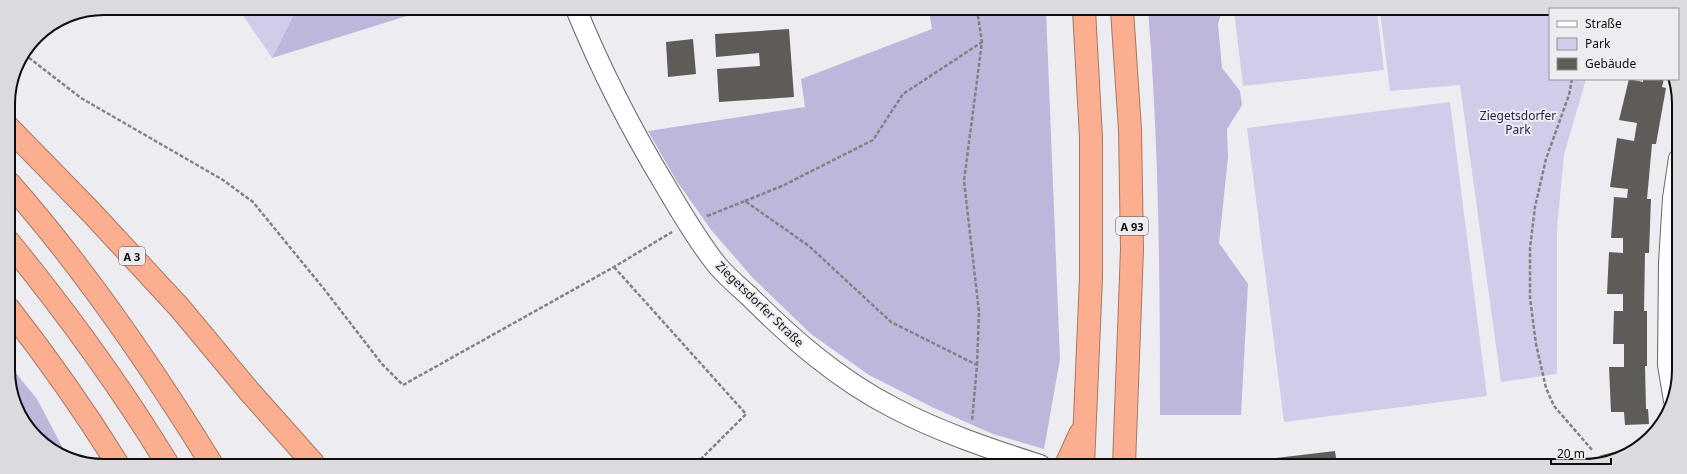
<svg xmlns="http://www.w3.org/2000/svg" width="1687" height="474" viewBox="0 0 1687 474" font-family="'Noto Sans',sans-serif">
<rect width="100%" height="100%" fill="#edecf0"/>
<g fill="#d2cceb">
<path d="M 238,8 L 297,8 L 272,58 Z"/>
<path d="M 1234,10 L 1377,11 L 1384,70 L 1243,86 Z"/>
<path d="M 1380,11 L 1550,11 L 1550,79 L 1586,79 L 1564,155 L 1557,228 L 1557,374 L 1501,382 L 1460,85 L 1390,91 Z"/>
<path d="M 1450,102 L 1487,396 L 1284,422 L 1247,128 Z"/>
</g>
<g fill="#beb6db">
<path d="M 297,8 L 298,8 L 429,9 L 272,58 Z"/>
<path d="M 929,10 L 1046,10 L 1060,359 L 1044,449 L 993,434 L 934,408 L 869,375 L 811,334 L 753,278 L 712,231 L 676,180 L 648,131 L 805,107 L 801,79 L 932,29 Z"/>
<path d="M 1148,10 L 1222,10 L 1218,24 L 1222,68 L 1240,91 L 1242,105 L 1227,129 L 1228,157 L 1219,243 L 1248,284 L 1241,415 L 1160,415 C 1160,280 1159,145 1148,10 Z"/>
<path d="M 10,366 L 37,399 L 67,456 L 36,438 L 10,389 Z"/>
</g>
<g fill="#5e5b59">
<path d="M 789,29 L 794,97 L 719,102 L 717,69 L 760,66 L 759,53 L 716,57 L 715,34 Z"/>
<path d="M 693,39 L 696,74 L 668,77 L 666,42 Z"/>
<path d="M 1629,79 L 1643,82 L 1643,79 L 1664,79 L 1662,87 L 1666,88 L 1656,144 L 1652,144 L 1647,199 L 1651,199 L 1649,253 L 1645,253 L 1644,311 L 1647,311 L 1647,366 L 1645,366 L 1646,409 L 1648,409 L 1649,424 L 1625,425 L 1624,412 L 1611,412 L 1609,367 L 1624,367 L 1624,344 L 1613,344 L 1614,311 L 1623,311 L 1623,294 L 1607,294 L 1609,252 L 1623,253 L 1623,238 L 1611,238 L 1614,197 L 1627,198 L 1628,189 L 1610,187 L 1617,138 L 1634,141 L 1637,123 L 1619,120 Z"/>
<path d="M 1335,451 L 1337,465 L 1277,465 L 1276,458 Z"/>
</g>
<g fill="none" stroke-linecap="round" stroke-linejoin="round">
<defs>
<path id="service" d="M 1599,464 L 1602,460 L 1627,454"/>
<path id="minor" d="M 1672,401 L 1666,365 L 1667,263 L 1671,198 L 1677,158"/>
<path id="tertiary" d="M 576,9 C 601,70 631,129 665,185 C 681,212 697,240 717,265 C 726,276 738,286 749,296 C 792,339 839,380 894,408 C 940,432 990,449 1040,465"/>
<g id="motorway">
<path d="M 1122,10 L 1130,130 L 1132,249 L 1124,465"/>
<path d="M 8,127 L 90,211 L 179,307 L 249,391 L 313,463"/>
<path d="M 9,183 C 85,269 151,366 211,463"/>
<path d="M 9,242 C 66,312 120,386 167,463"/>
<path d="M 9,309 C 48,359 84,410 117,463"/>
<path d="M 1066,465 L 1080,434"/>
<path d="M 1083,465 L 1091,277 L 1091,138 L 1084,10"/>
</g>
</defs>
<use href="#service" stroke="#67676a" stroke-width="10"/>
<use href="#minor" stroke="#67676a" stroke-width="18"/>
<use href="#tertiary" stroke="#67676a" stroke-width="22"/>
<use href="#motorway" stroke="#a87763" stroke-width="24"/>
<g stroke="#828284" stroke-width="2.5" stroke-dasharray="4 2" stroke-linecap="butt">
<path d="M 24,54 L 81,98 L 223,180 L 253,202 L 324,289 L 382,364 L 403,385 L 614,267 L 672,232"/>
<path d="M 1572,79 L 1569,95 L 1546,159 L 1535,207 L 1530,248 L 1530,298 L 1536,344 L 1546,388 L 1554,406 L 1593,451"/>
<path d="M 745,201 L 782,186 L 873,140 L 903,94 L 982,42"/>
<path d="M 707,216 L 745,201 L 809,246 L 891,322 L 977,365 L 972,421"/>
<path d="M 614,267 L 746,414 L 696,464"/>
<path d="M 977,365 L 979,312 L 964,181 L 982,42 L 977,10"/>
</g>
<use href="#service" stroke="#fff" stroke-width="8"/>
<use href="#minor" stroke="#fff" stroke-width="16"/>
<use href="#tertiary" stroke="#fff" stroke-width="20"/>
<use href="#motorway" stroke="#fbaf90" stroke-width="22"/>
</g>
<g text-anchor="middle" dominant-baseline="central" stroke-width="4" stroke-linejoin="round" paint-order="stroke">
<g fill="#edecf0" stroke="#515152" stroke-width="1">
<rect x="1116" y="217" width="32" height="18" rx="3"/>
<rect x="119" y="247" width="26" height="18" rx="3"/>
</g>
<g font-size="11" font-weight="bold" fill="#0e0e0f">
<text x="1132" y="226">A 93</text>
<text x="132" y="256">A 3</text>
</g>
<g font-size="12" fill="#2f214f" stroke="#edecf0">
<text x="1518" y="115">Ziegetsdorfer<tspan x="1518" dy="14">Park</tspan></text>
</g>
<g font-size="12" fill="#0e0e0f" stroke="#edecf0">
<text transform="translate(760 304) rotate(44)">Ziegetsdorfer Straße</text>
</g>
</g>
<path d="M0 0H1687V474H0ZM104 15H1583A89 89 0 0 1 1672 104V370A89 89 0 0 1 1583 459H104A89 89 0 0 1 15 370V104A89 89 0 0 1 104 15Z" fill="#dbdade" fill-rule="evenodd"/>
<path fill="none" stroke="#0e0e0f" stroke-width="2" d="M104 15H1583A89 89 0 0 1 1672 104V370A89 89 0 0 1 1583 459H104A89 89 0 0 1 15 370V104A89 89 0 0 1 104 15Z"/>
<rect x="1549" y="8" width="130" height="72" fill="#edecf0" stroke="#949396"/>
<rect x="1557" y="21" width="20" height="6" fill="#ffffff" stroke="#949396"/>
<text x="1585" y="28" font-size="12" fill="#0e0e0f">Straße</text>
<rect x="1557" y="38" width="20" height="12" fill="#d2cceb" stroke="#949396"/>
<text x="1585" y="48" font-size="12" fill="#0e0e0f">Park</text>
<rect x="1557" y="58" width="20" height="12" fill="#5e5b59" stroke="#949396"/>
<text x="1585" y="68" font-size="12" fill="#0e0e0f">Gebäude</text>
<path d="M1551 458v6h60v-6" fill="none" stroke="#0e0e0f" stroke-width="2"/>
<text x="1557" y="458" font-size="12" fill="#0e0e0f" stroke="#edecf0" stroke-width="3" paint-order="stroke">20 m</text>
</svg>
